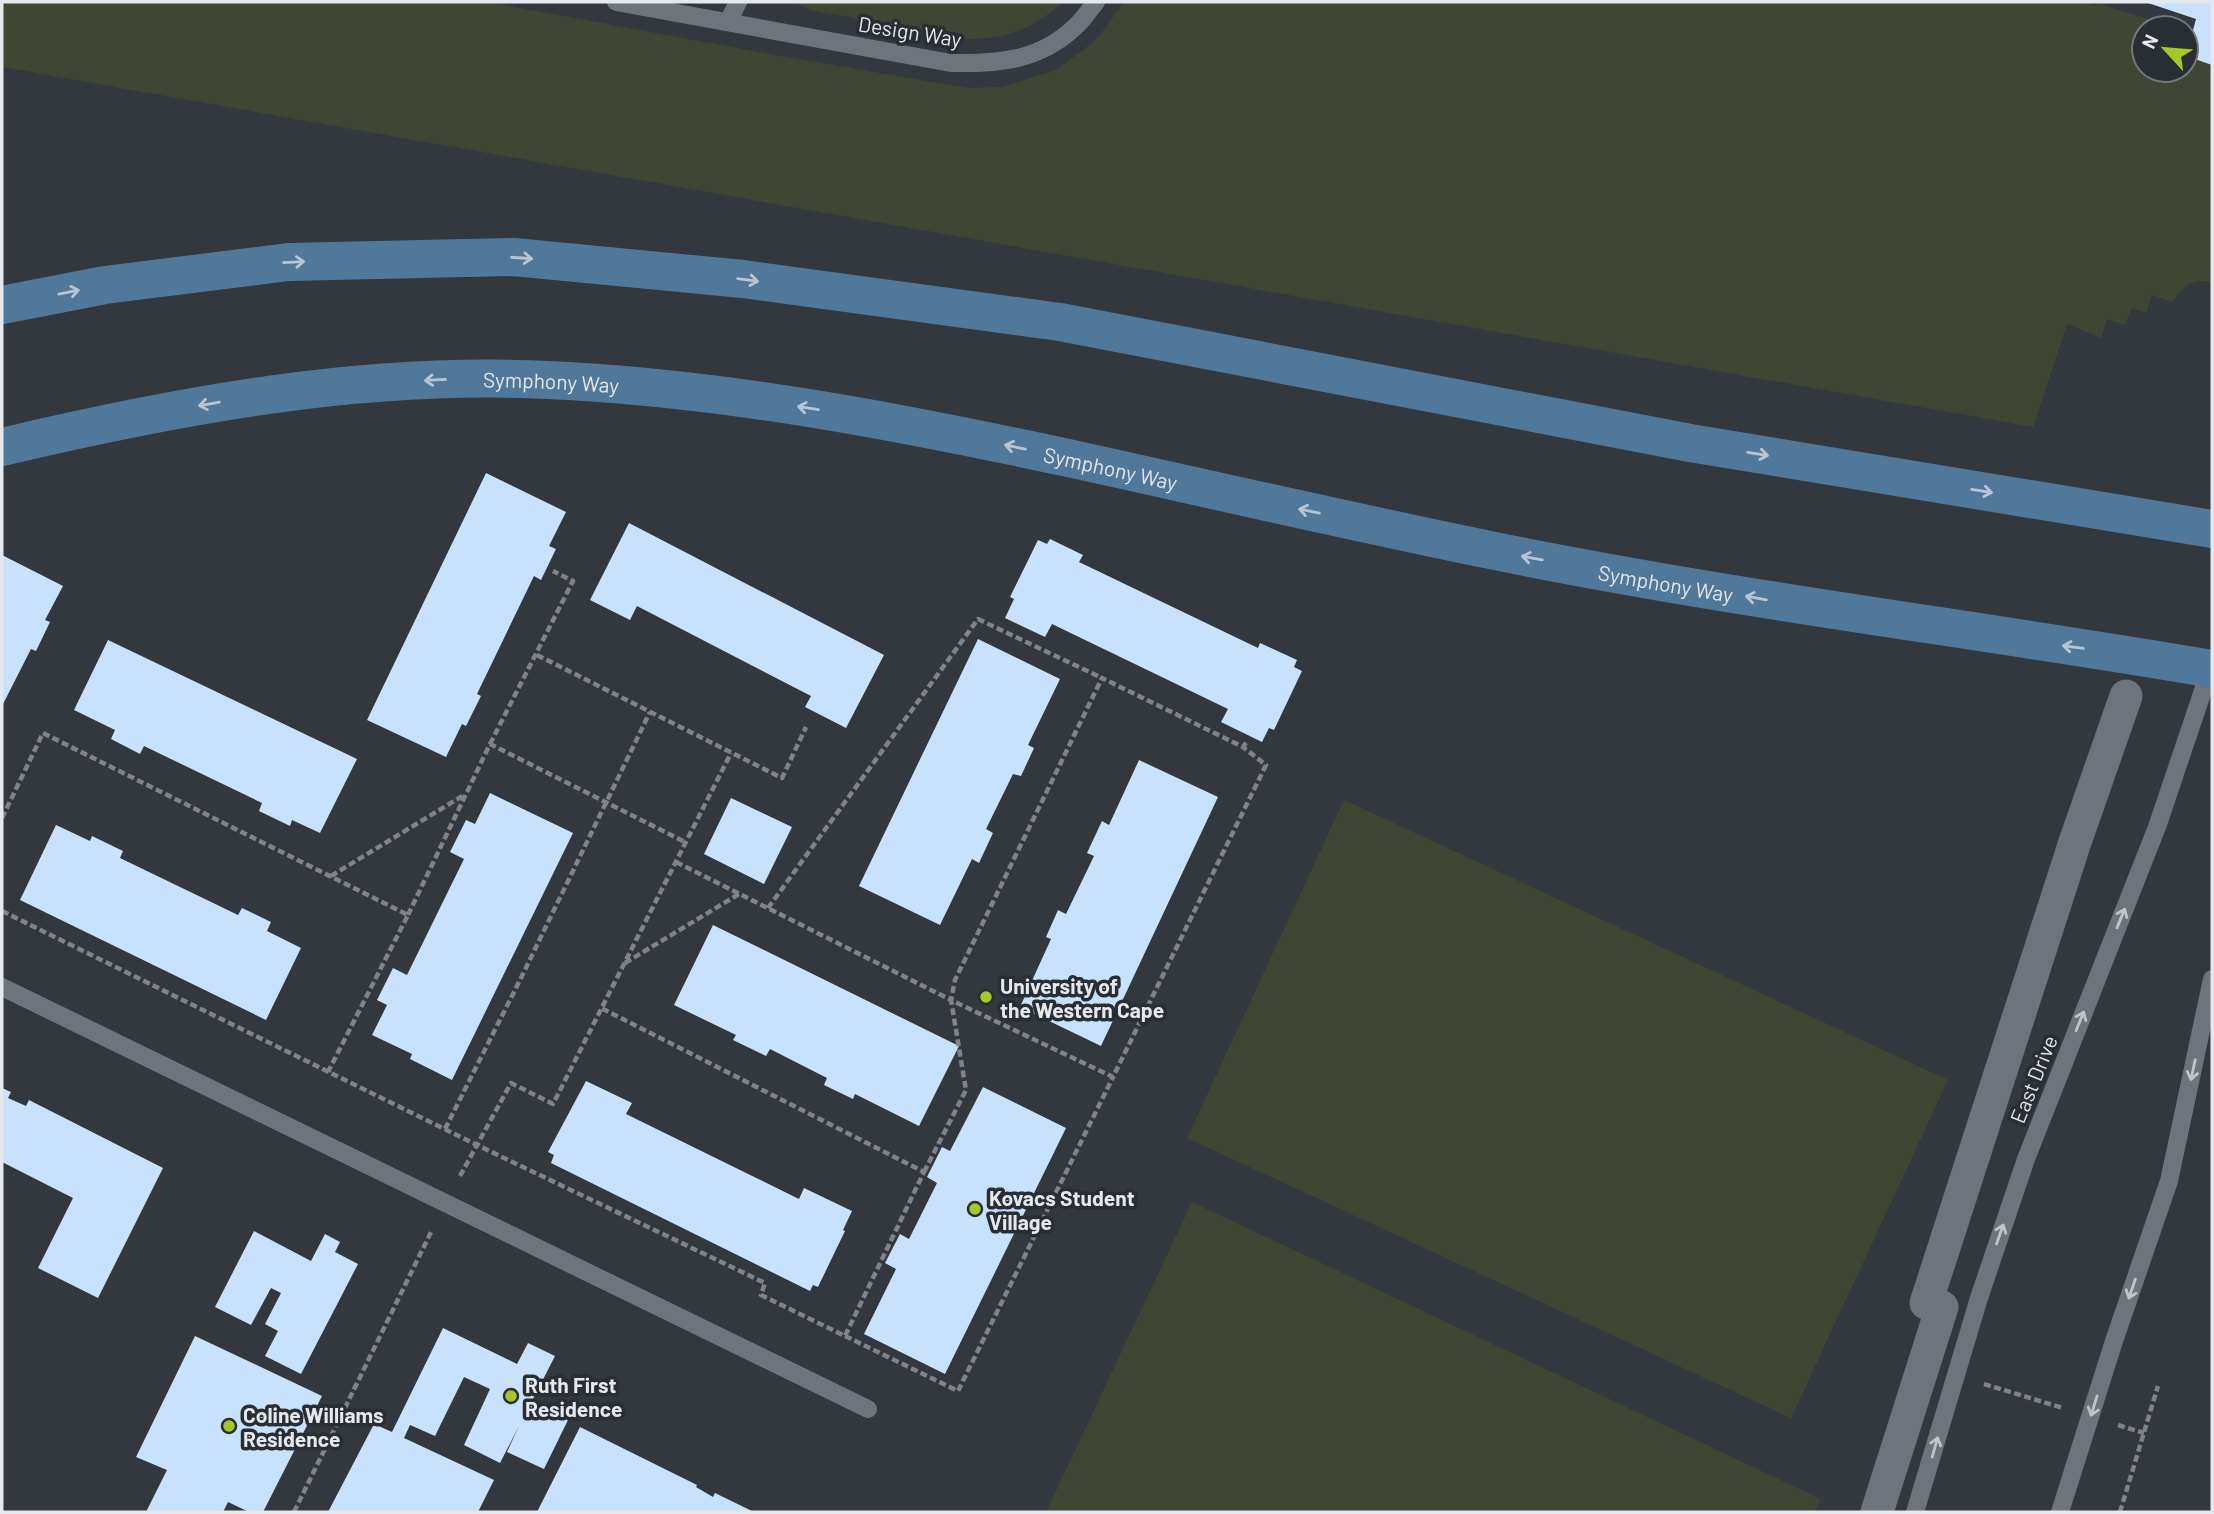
<svg xmlns="http://www.w3.org/2000/svg" width="2214" height="1514" viewBox="0 0 2214 1514" font-family="Barlow,sans-serif">
<rect width="100%" height="100%" fill="#33383e"/>
<g fill="#3f4633">
<path d="M 2,2 L 488,2 L 764,53 L 967,88 L 1002,87 L 1056,70 L 1096,40 L 1124,2 L 2082,2 L 2096,6 L 2097,3 L 2176,28 L 2144,28 L 2144,70 L 2186,70 L 2186,56 L 2212,65 L 2212,282 C 2189,279 2185,285 2172,302 L 2152,295 L 2146,313 L 2132,308 L 2125,325 L 2107,319 L 2101,338 L 2067,324 L 2033,427 L 2,67 Z"/>
<path d="M 794,2 L 1063,2 C 1034,28 1008,39 969,39 L 810,10 Z"/>
<path d="M 1344,800 L 1948,1080 L 1791,1418 L 1187,1138 Z"/>
<path d="M 1192,1202 L 1821,1499 L 1814,1512 L 1046,1512 Z"/>
</g>
<g fill="#c8e1fd">
<path d="M 2145,2 L 2212,2 L 2212,65 L 2186,56 L 2196,19 Z"/>
<path d="M 486,473 L 566,512 L 549,546 L 556,549 L 541,580 L 534,576 L 477,694 L 481,696 L 466,726 L 462,724 L 446,757 L 367,720 Z"/>
<path d="M 629,523 L 884,655 L 846,728 L 805,707 L 811,696 L 637,606 L 630,620 L 590,600 Z"/>
<path d="M 1050,539 L 1083,555 L 1079,562 L 1258,648 L 1260,643 L 1297,660 L 1294,667 L 1302,671 L 1274,730 L 1269,728 L 1262,742 L 1221,722 L 1228,709 L 1052,624 L 1045,637 L 1005,618 L 1014,599 L 1010,597 L 1038,540 L 1047,544 Z"/>
<path d="M 2,555 L 63,586 L 45,620 L 50,622 L 36,651 L 31,649 L 2,706 Z"/>
<path d="M 978,639 L 1060,679 L 1028,745 L 1034,748 L 1021,776 L 1013,774 L 986,829 L 993,833 L 979,863 L 972,859 L 940,925 L 859,886 Z"/>
<path d="M 108,640 L 357,759 L 320,833 L 292,820 L 290,826 L 259,811 L 262,803 L 144,746 L 140,754 L 111,739 L 115,730 L 74,710 Z"/>
<path d="M 1139,760 L 1218,797 L 1101,1046 L 1020,1007 L 1051,939 L 1046,937 L 1058,910 L 1066,914 L 1094,856 L 1087,853 L 1102,821 L 1109,825 Z"/>
<path d="M 490,793 L 573,833 L 452,1080 L 410,1059 L 412,1054 L 372,1035 L 387,1005 L 377,1000 L 393,968 L 407,975 L 464,859 L 450,852 L 466,820 L 475,824 Z"/>
<path d="M 731,798 L 792,827 L 764,884 L 704,854 Z"/>
<path d="M 56,825 L 90,841 L 92,836 L 123,851 L 120,858 L 238,915 L 242,908 L 271,922 L 267,931 L 301,948 L 266,1020 L 20,900 Z"/>
<path d="M 713,925 L 959,1046 L 919,1126 L 855,1094 L 853,1099 L 824,1085 L 827,1078 L 770,1049 L 766,1056 L 733,1040 L 736,1035 L 674,1005 Z"/>
<path d="M 586,1081 L 632,1103 L 626,1114 L 799,1199 L 804,1188 L 852,1211 L 843,1230 L 845,1231 L 818,1287 L 813,1285 L 810,1291 L 551,1163 L 554,1155 L 548,1152 Z"/>
<path d="M 983,1087 L 1066,1128 L 945,1374 L 864,1334 L 896,1269 L 885,1263 L 900,1234 L 909,1239 L 937,1183 L 927,1177 L 942,1147 L 950,1151 Z"/>
<path d="M 2,1088 L 11,1092 L 8,1098 L 26,1106 L 29,1100 L 163,1168 L 98,1298 L 38,1268 L 73,1198 L 2,1162 Z"/>
<path d="M 254,1231 L 311,1261 L 325,1234 L 340,1242 L 335,1252 L 358,1264 L 301,1374 L 265,1356 L 278,1331 L 265,1324 L 281,1293 L 271,1288 L 251,1325 L 215,1307 Z"/>
<path d="M 443,1328 L 517,1364 L 528,1343 L 555,1356 L 531,1403 L 568,1420 L 544,1469 L 507,1452 L 519,1426 L 500,1463 L 464,1445 L 490,1389 L 464,1377 L 435,1436 L 410,1425 L 404,1438 L 494,1480 L 478,1512 L 328,1512 L 374,1424 L 392,1432 Z"/>
<path d="M 195,1336 L 322,1396 L 263,1512 L 249,1512 L 228,1502 L 223,1512 L 146,1512 L 167,1470 L 136,1457 Z"/>
<path d="M 580,1427 L 697,1485 L 696,1487 L 713,1497 L 715,1493 L 754,1512 L 537,1512 Z"/>
</g>
<g fill="none" stroke-linecap="round" stroke-linejoin="round">
<g stroke="#80848a" stroke-width="4.5" stroke-dasharray="7 3.5" stroke-linecap="butt">
<path d="M 537,655 L 782,778 L 806,727"/>
<path d="M 490,744 L 573,581 L 553,571"/>
<path d="M 2,818 L 43,733 L 408,915 L 328,1072"/>
<path d="M 676,862 L 951,1000 L 955,980 L 1102,678 L 1243,747 L 1248,740"/>
<path d="M 331,876 L 464,795"/>
<path d="M 768,908 L 978,619 L 1102,678"/>
<path d="M 2,911 L 477,1145 L 765,1283 L 761,1295 L 845,1336 L 924,1172 L 601,1008"/>
<path d="M 408,915 L 490,744 L 685,842"/>
<path d="M 625,963 L 739,894"/>
<path d="M 445,1129 L 521,978 L 650,712"/>
<path d="M 924,1172 L 966,1090 L 951,1000 L 1113,1077 L 1266,765 L 1243,747"/>
<path d="M 460,1176 L 511,1083 L 553,1104 L 731,753"/>
<path d="M 845,1336 L 958,1391 L 1113,1077"/>
<path d="M 1984,1384 L 2063,1408"/>
<path d="M 2118,1425 L 2144,1433"/>
<path d="M 294,1512 L 432,1230"/>
<path d="M 2120,1512 L 2158,1386"/>
</g>
<g stroke="#6e747b" stroke-width="18">
<path d="M 616,2 L 951,63 C 998,64 1039,61 1075,27 C 1083,20 1089,10 1096,2"/>
<path d="M 728,22 L 738,2"/>
<path d="M 2,987 L 868,1409"/>
<path d="M 1915,1512 L 1979,1298 L 2026,1159 L 2157,827 L 2211,667"/>
<path d="M 2060,1512 L 2114,1341 L 2169,1181 L 2212,979"/>
</g>
<path stroke="#6e747b" stroke-width="33" d="M 1877,1512 L 1942,1307 L 1926,1303 L 2075,842 L 2126,696"/>
<g stroke="#50789b" stroke-width="38">
<path d="M 2,305 L 105,285 L 289,262 L 514,257 L 743,279 L 1060,322 L 1690,443 L 2212,529"/>
<path id="s1" d="M 2,447 C 180,405 364,371 548,380 C 728,388 906,423 1082,461 C 1218,491 1353,522 1490,550 C 1729,599 1972,628 2212,669"/>
</g>
</g>
<defs><path id="oneway-shaft" d="M-6 0H5M1.5-3L5.5 0L1.5 3" fill="none" stroke-width="1.6" stroke-linecap="round" stroke-linejoin="round" transform="scale(1.75)"/></defs>
<g stroke="#b8c6d4">
<use href="#oneway-shaft" transform="translate(522 258) rotate(4)"/>
<use href="#oneway-shaft" transform="translate(294 262) rotate(-3)"/>
<use href="#oneway-shaft" transform="translate(748 280) rotate(7)"/>
<use href="#oneway-shaft" transform="translate(69 292) rotate(-11)"/>
<use href="#oneway-shaft" transform="translate(435 380) rotate(177)"/>
<use href="#oneway-shaft" transform="translate(209 404) rotate(170)"/>
<use href="#oneway-shaft" transform="translate(808 408) rotate(-171)"/>
<use href="#oneway-shaft" transform="translate(1015 447) rotate(-168)"/>
<use href="#oneway-shaft" transform="translate(1758 454) rotate(9)"/>
<use href="#oneway-shaft" transform="translate(1982 491) rotate(9)"/>
<use href="#oneway-shaft" transform="translate(1309 511) rotate(-168)"/>
<use href="#oneway-shaft" transform="translate(1532 558) rotate(-170)"/>
<use href="#oneway-shaft" transform="translate(1756 598) rotate(-170)"/>
<use href="#oneway-shaft" transform="translate(2073 647) rotate(-172)"/>
</g>
<g stroke="#c1c5ca">
<use href="#oneway-shaft" transform="translate(2121 918) rotate(-68)"/>
<use href="#oneway-shaft" transform="translate(2080 1021) rotate(-68)"/>
<use href="#oneway-shaft" transform="translate(2193 1070) rotate(102)"/>
<use href="#oneway-shaft" transform="translate(2000 1234) rotate(-71)"/>
<use href="#oneway-shaft" transform="translate(2132 1289) rotate(109)"/>
<use href="#oneway-shaft" transform="translate(2094 1406) rotate(107)"/>
<use href="#oneway-shaft" transform="translate(1935 1447) rotate(-74)"/>
</g>
<g fill="#a2c928" stroke="#292e34" stroke-width="2.5">
<circle cx="986" cy="997" r="7"/>
<circle cx="975" cy="1209" r="7"/>
<circle cx="511" cy="1396" r="7"/>
<circle cx="229" cy="1426" r="7"/>
</g>
<g text-anchor="middle" dominant-baseline="central" stroke-width="7" stroke-linejoin="round" paint-order="stroke">
<g font-size="21" fill="#e5e8ec" stroke="#292e34">
<text transform="translate(910 31) rotate(9)">Design Way</text>
<text stroke="none"><textPath href="#s1" startOffset="555">Symphony Way</textPath></text>
<text stroke="none"><textPath href="#s1" startOffset="1122">Symphony Way</textPath></text>
<text stroke="none"><textPath href="#s1" startOffset="1689">Symphony Way</textPath></text>
<text transform="translate(2033 1079) rotate(-68)">East Drive</text>
</g>
<g font-size="21" font-weight="bold" fill="#e5e8ec" stroke="#292e34" text-anchor="start">
<text x="1000" y="985">University of<tspan x="1000" dy="24">the Western Cape</tspan></text>
<text x="989" y="1197">Kovacs Student<tspan x="989" dy="24">Village</tspan></text>
<text x="525" y="1384">Ruth First<tspan x="525" dy="24">Residence</tspan></text>
<text x="243" y="1414">Coline Williams<tspan x="243" dy="24">Residence</tspan></text>
</g>
</g>
<rect width="2214" height="1514" fill="none" stroke="#e5e8ec" stroke-width="7"/>
<g transform="translate(2165 49) rotate(296)"><circle r="33" fill="#292e34" stroke="#74787e" stroke-width="2"/>
<path d="M0-5L12 26L0 18L-12 26Z" fill="#a2c928"/>
<text y="-10" font-size="19" font-weight="bold" text-anchor="middle" fill="#e5e8ec">N</text>
</g>
</svg>
